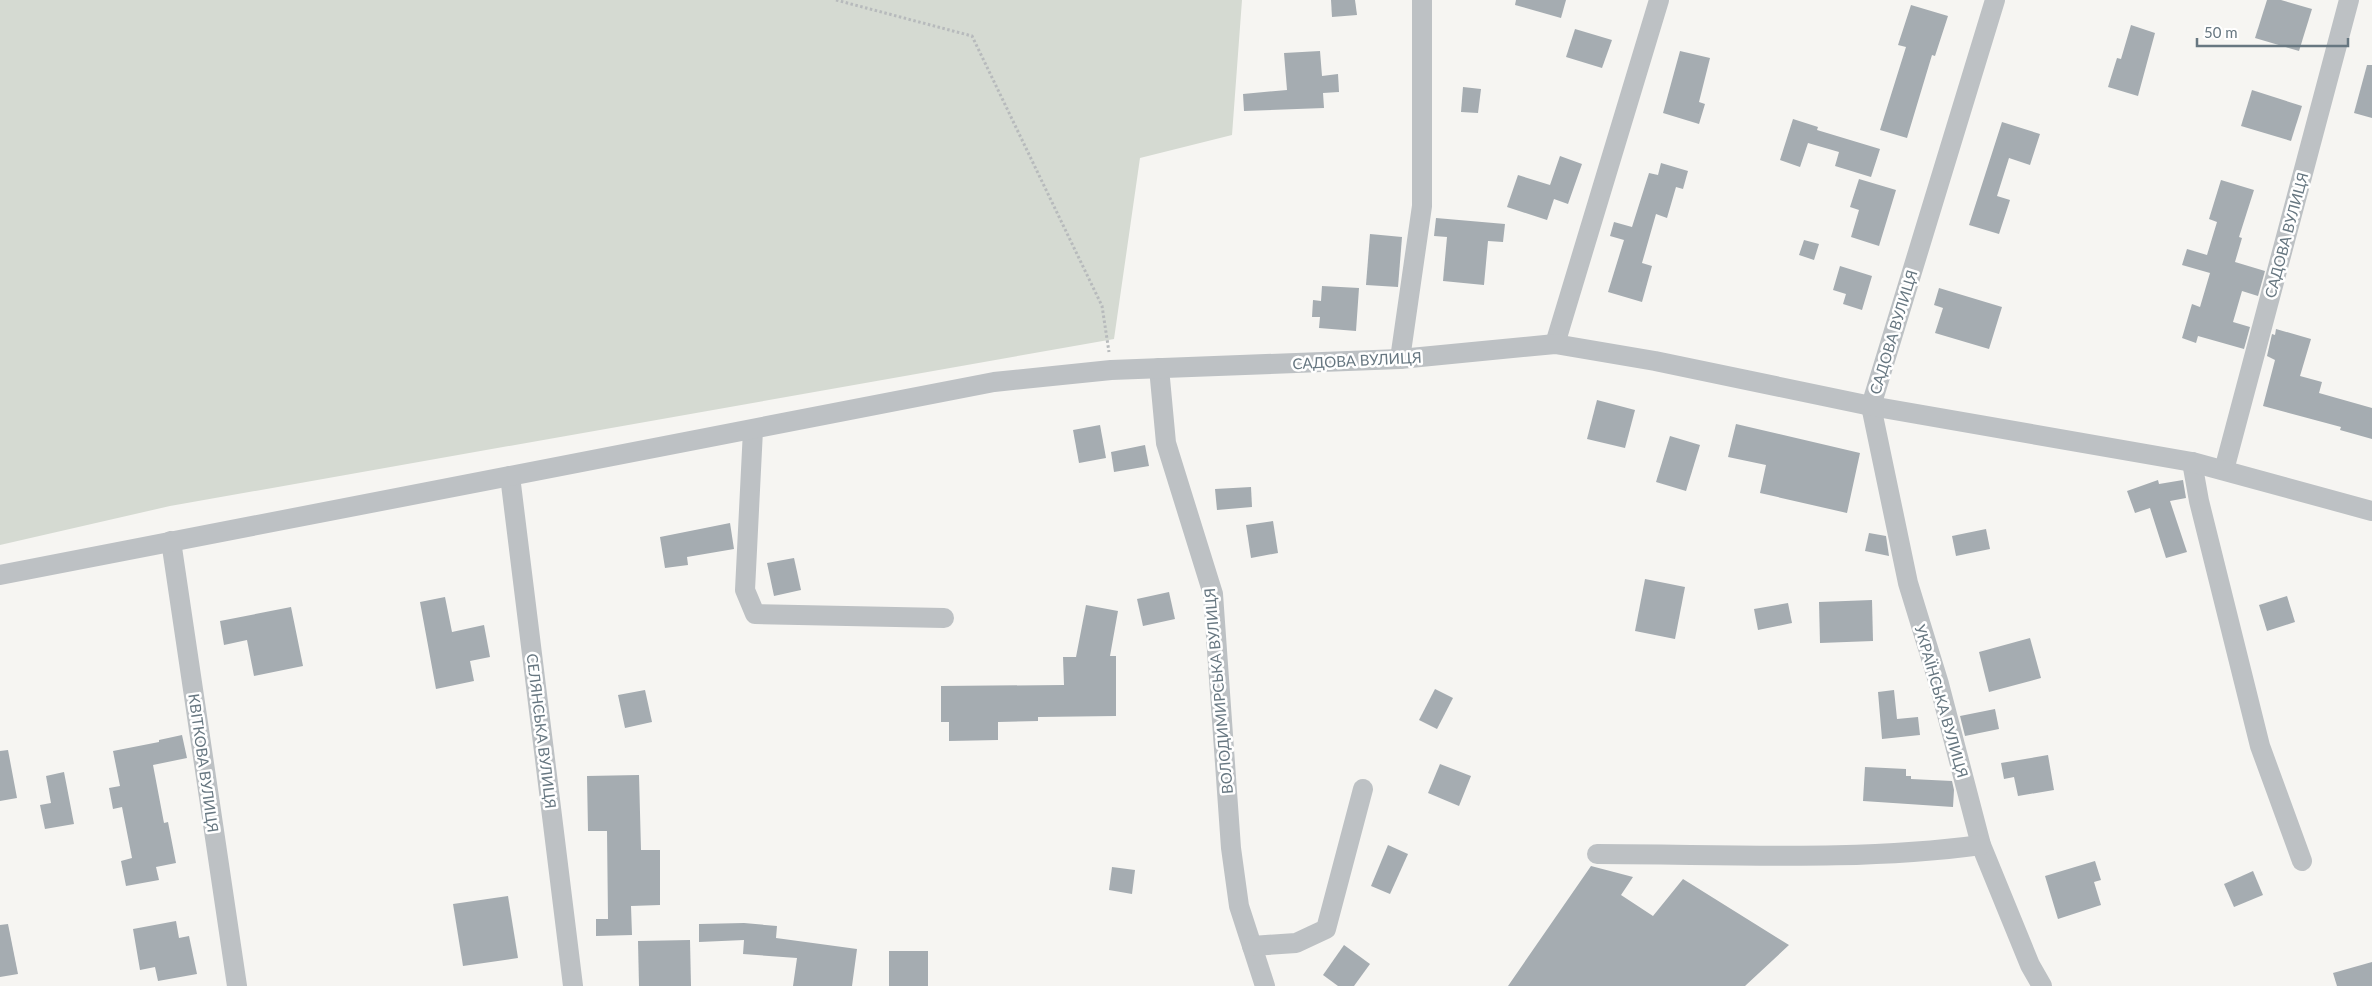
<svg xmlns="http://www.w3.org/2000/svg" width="2372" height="986" viewBox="0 0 2372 986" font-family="Lato,sans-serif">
<rect width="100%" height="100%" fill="#f6f5f2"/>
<path fill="#d5dad2" d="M 0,0 L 1242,0 L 1232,135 L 1140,158 L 1114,339 L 170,506 L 0,545 Z"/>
<g fill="#a5acb1">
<path d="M 1331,0 L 1355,0 L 1357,15 L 1332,17 Z"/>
<path d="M 1516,0 L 1566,0 L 1561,18 L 1515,5 Z"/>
<path d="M 2267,0 L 2281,0 L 2312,9 L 2299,51 L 2255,38 Z"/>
<path d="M 1911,5 L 1948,16 L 1935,56 L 1932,55 L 1907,138 L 1880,130 L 1906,47 L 1898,45 Z"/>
<path d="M 2131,25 L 2155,33 L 2138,96 L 2108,87 L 2117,58 L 2121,59 Z"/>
<path d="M 1575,29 L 1612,40 L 1602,68 L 1566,57 Z"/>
<path d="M 1320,51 L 1322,76 L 1338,74 L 1339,92 L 1323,93 L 1324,108 L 1244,111 L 1243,94 L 1287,90 L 1284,53 Z"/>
<path d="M 1680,51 L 1710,58 L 1699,102 L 1705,104 L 1699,124 L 1663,113 Z"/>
<path d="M 2367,65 L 2372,65 L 2372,118 L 2354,113 Z"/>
<path d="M 1463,87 L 1481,89 L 1478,113 L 1461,112 Z"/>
<path d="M 2252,90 L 2302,106 L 2291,141 L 2241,126 Z"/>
<path d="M 1793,119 L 1818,127 L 1817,130 L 1880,149 L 1871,177 L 1835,166 L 1839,152 L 1808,143 L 1800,167 L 1780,160 Z"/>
<path d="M 2002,122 L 2040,134 L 2030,165 L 2009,158 L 1997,196 L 2010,200 L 1999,234 L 1969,225 Z"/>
<path d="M 1560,156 L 1582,164 L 1568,204 L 1554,199 L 1547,220 L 1507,207 L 1518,175 L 1550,185 Z"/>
<path d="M 1661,163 L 1688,171 L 1683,189 L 1676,187 L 1667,218 L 1656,214 L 1642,263 L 1652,266 L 1642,302 L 1608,292 L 1624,240 L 1610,236 L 1614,222 L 1632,227 L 1649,173 L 1658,175 Z"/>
<path d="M 1859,179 L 1896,190 L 1879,246 L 1851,237 L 1859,210 L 1850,207 Z"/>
<path d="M 2221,180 L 2254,190 L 2239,237 L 2242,238 L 2235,262 L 2265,271 L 2258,296 L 2242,291 L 2233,322 L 2250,327 L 2244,349 L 2198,336 L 2196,343 L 2182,338 L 2192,304 L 2200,307 L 2210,273 L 2182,265 L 2187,249 L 2207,255 L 2217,222 L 2209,219 Z"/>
<path d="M 1436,218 L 1505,224 L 1503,242 L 1488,241 L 1484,285 L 1443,281 L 1447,237 L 1434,236 Z"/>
<path d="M 1370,234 L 1402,237 L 1398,287 L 1366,285 Z"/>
<path d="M 1804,240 L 1819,244 L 1814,260 L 1799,255 Z"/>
<path d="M 1840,266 L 1872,276 L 1862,310 L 1843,304 L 1846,294 L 1833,290 Z"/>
<path d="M 1322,286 L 1359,288 L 1356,331 L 1319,328 L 1320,317 L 1312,317 L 1313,300 L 1321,301 Z"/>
<path d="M 1939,288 L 2002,307 L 1989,349 L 1935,333 L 1943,308 L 1934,305 Z"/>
<path d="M 2276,329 L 2311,339 L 2300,376 L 2322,382 L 2319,393 L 2372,408 L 2372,439 L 2340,430 L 2341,427 L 2263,406 L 2275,360 L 2267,356 L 2272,334 L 2275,335 Z"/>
<path d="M 1597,400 L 1635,410 L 1625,448 L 1587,439 Z"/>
<path d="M 1736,424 L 1860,453 L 1847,513 L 1760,493 L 1766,465 L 1728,457 Z"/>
<path d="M 1100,425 L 1106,458 L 1079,463 L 1073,430 Z"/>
<path d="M 1670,436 L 1700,445 L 1686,491 L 1656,482 Z"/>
<path d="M 1145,445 L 1149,466 L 1114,472 L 1111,452 Z"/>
<path d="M 2158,480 L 2159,484 L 2183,480 L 2186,498 L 2170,501 L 2187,552 L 2166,558 L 2150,508 L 2135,513 L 2127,491 Z"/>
<path d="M 1251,487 L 1252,507 L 1217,510 L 1215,489 Z"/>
<path d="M 1273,521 L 1278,553 L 1251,558 L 1246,525 Z"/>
<path d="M 730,523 L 734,549 L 687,557 L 688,565 L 665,568 L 660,537 Z"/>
<path d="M 1986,529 L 1990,549 L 1956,556 L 1952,536 Z"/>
<path d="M 1869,533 L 1886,536 L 1889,556 L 1865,551 Z"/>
<path d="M 794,558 L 801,590 L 774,596 L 767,563 Z"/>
<path d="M 1645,579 L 1685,587 L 1675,639 L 1635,631 Z"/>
<path d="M 1169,592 L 1175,619 L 1143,626 L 1137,599 Z"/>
<path d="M 2287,596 L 2295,622 L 2267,631 L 2259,605 Z"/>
<path d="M 445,597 L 452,632 L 484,625 L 490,657 L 470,661 L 474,681 L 436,689 L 420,602 Z"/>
<path d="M 1872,600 L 1873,641 L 1820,643 L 1819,602 Z"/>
<path d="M 1788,603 L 1792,623 L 1758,630 L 1754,609 Z"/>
<path d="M 1086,605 L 1118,611 L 1110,656 L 1116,656 L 1116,716 L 1038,717 L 1038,721 L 998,722 L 998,740 L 949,741 L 949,722 L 941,722 L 941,686 L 1064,685 L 1063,657 L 1076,657 Z"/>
<path d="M 291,607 L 303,666 L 254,676 L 247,640 L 224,645 L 220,621 Z"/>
<path d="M 2030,638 L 2041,678 L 1989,692 L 1979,652 Z"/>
<path d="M 1435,689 L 1453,698 L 1437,729 L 1419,720 Z"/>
<path d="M 645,690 L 652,722 L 625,728 L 618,695 Z"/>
<path d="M 1894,690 L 1897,719 L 1918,717 L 1920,735 L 1882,739 L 1878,692 Z"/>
<path d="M 1995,709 L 1999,729 L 1965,736 L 1960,716 Z"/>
<path d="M 182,735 L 187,758 L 153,765 L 164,823 L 168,822 L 176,863 L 156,867 L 159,880 L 126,886 L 121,861 L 132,858 L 122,807 L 113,809 L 109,788 L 120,786 L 113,751 L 159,742 L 159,740 Z"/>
<path d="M 8,750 L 17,798 L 0,801 L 0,751 Z"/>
<path d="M 2048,755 L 2054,790 L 2018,796 L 2014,777 L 2004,779 L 2001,763 Z"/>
<path d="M 1440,764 L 1471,776 L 1459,806 L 1428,793 Z"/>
<path d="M 1865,767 L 1906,769 L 1906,776 L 1911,776 L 1911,779 L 1952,781 L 1954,790 L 1953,807 L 1863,801 Z"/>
<path d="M 64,772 L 74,824 L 45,829 L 40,805 L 51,803 L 46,776 Z"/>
<path d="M 639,775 L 641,850 L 660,850 L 660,905 L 631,906 L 632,935 L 596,936 L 596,919 L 608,919 L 607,831 L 588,831 L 587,776 Z"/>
<path d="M 1388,845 L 1408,854 L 1390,894 L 1371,886 Z"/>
<path d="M 2095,861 L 2101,880 L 2094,882 L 2101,905 L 2058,919 L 2045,876 Z"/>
<path d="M 1591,866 L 1633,877 L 1621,895 L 1653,916 L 1683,879 L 1789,945 L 1745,986 L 1508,986 Z"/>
<path d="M 1112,867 L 1135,870 L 1132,894 L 1109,890 Z"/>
<path d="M 2253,871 L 2263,895 L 2234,907 L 2224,884 Z"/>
<path d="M 508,896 L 518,958 L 463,966 L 453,904 Z"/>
<path d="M 176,921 L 179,938 L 189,936 L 197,974 L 158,981 L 155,967 L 140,970 L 133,929 Z"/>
<path d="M 744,923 L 777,926 L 776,938 L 857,949 L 852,986 L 793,986 L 797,958 L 743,954 L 744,940 L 699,942 L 699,924 Z"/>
<path d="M 8,924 L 18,974 L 0,977 L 0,925 Z"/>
<path d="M 690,940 L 691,986 L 639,986 L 638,941 Z"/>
<path d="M 1344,945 L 1370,964 L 1354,986 L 1338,986 L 1323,975 Z"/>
<rect x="889" y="951" width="39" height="35"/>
<path d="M 2372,962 L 2372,986 L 2337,986 L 2333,973 Z"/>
</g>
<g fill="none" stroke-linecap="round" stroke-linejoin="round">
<path stroke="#b7babc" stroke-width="3" stroke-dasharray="2.5 2.5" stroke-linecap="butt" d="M 836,0 L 972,36 L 1102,306 L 1109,352"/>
<g stroke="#bdc1c4" stroke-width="20">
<path d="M 1995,0 L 1871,406 L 1908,583 L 1939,684 L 1981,845 L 2030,965 L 2042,986"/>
<path d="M 1555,344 L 1659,0"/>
<path d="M 1400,359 L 1422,206 L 1422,0"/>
<path d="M 1159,368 L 1166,443 L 1213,594 L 1231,848 L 1239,906 L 1265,986"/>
<path d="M 753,430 L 745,590 L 755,614 L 944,618"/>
<path d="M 2192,462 L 2199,501 L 2260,746 L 2302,861"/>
<path d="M 2224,470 L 2349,0"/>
<path d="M 510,476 L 573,986"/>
<path d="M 171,541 L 237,986"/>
<path d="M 0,575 L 994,382 L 1111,370 L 1400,359 L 1555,344 L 1655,361 L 1871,406 L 2192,462 L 2372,511"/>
<path d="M 1597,854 C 1725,854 1855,862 1981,845"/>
<path d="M 1252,946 L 1296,943 L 1326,929 L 1363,789"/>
</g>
</g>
<g text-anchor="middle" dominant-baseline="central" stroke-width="5" stroke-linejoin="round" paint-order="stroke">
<g font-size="15" fill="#677781" stroke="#fff">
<text transform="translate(2286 235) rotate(-75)">САДОВА ВУЛИЦЯ</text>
<text transform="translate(1893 332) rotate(-73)">САДОВА ВУЛИЦЯ</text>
<text transform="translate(1357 360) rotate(-3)">САДОВА ВУЛИЦЯ</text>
<text transform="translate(1218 691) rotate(-95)">ВОЛОДИМИРСЬКА ВУЛИЦЯ</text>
<text transform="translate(1942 701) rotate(74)">УКРАЇНСЬКА ВУЛИЦЯ</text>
<text transform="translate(542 731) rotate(83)">СЕЛЯНСЬКА ВУЛИЦЯ</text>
<text transform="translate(204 763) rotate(82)">КВІТКОВА ВУЛИЦЯ</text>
</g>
</g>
<path d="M2197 38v8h151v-8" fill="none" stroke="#677781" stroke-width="2.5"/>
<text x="2204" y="38" font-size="15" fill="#677781" stroke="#ffffff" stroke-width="4" paint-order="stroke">50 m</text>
</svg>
